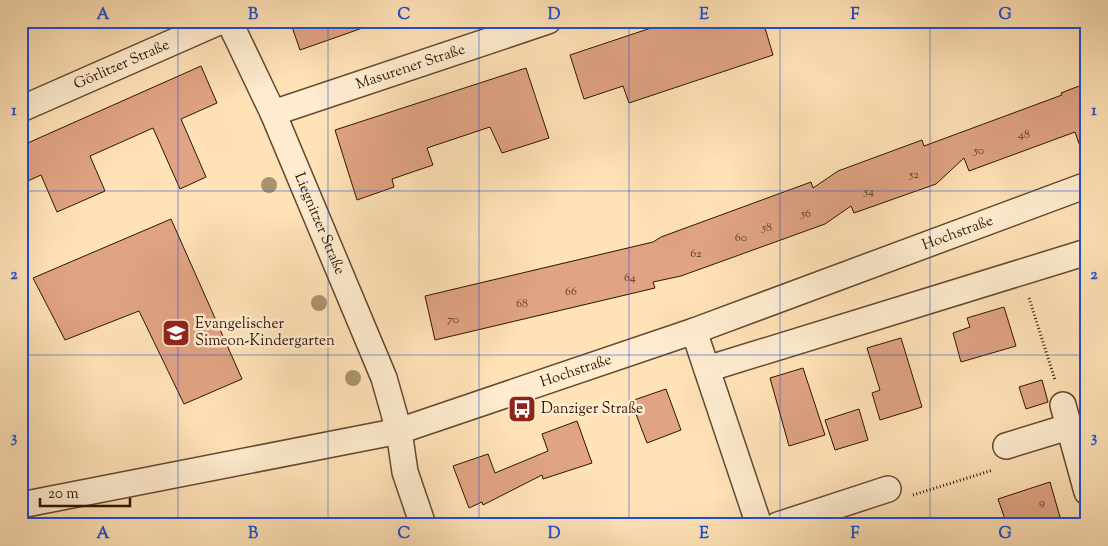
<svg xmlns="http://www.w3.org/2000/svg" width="1108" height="546" viewBox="0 0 1108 546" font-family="'Sorts Mill Goudy',serif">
<rect width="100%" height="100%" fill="#ffe2b6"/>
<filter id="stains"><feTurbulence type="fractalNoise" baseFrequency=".004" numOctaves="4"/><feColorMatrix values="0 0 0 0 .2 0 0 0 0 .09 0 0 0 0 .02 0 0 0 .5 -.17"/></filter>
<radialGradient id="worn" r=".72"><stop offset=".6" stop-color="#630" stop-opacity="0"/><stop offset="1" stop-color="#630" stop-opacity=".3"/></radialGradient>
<g fill="#e0a383" stroke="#301503">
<path d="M 290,21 L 371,21 L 371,25 L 300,50 Z"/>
<path d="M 672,21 L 763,21 L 773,55 L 629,103 L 623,86 L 584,99 L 570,55 Z"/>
<path d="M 201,66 L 217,103 L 181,119 L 206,177 L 180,189 L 153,128 L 90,156 L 105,191 L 57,212 L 41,175 L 21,184 L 21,146 Z"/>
<path d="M 526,68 L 549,138 L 502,153 L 490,127 L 427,148 L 433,165 L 392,179 L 394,187 L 357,200 L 335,130 Z"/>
<path d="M 1087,83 L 1087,155 L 1083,155 L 1075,132 L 969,171 L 964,158 L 936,184 L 854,213 L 851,206 L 825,224 L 681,276 L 653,282 L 655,288 L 435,340 L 425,296 L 653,242 L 661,237 L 811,182 L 813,188 L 838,171 L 922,140 L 924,146 L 1062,95 L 1061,93 Z"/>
<path d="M 171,219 L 242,379 L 184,404 L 139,311 L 65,340 L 33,278 Z"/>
<path d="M 1004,307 L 1016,346 L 961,362 L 953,333 L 970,327 L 967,318 Z"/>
<path d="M 901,338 L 922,407 L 880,420 L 872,393 L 880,390 L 867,348 Z"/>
<path d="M 803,368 L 825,435 L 789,446 L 770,378 Z"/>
<path d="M 1042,380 L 1048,402 L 1026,409 L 1019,387 Z"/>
<path d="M 666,389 L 681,430 L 647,443 L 631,401 Z"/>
<path d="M 859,409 L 868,440 L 835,450 L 825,420 Z"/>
<path d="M 577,421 L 592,463 L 543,479 L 542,475 L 483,505 L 482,502 L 469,508 L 453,466 L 488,454 L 495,473 L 548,451 L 542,434 Z"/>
<path d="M 1050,482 L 1060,517 L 1035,525 L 1007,525 L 998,499 Z"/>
</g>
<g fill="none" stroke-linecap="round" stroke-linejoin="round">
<defs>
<g id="street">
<path id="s1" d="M 229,21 L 273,113 L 384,378 L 399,431 L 405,472 L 423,525"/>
<path id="s2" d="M 21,109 L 221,21"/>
<path id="s3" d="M 273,113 L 548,21"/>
<path d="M 694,331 L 759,525"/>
<path d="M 707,369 L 1087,252"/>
<path d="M 1063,405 L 1087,492"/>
<path d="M 1006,446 L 1068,427"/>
<path id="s4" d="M 21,505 L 399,431 L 694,331 L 1087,185"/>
<path d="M 778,525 L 888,489"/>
</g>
</defs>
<use href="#street" stroke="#644830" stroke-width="28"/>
<g stroke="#301503" stroke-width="3" stroke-dasharray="1 2.5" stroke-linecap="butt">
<path d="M 1029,298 L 1055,380"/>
<path d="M 913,495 L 993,470"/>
</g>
<use href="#street" stroke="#ffecd0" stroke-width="25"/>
</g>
<g fill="#a9936e">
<circle cx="269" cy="185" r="8"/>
<circle cx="319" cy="303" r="8"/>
<circle cx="353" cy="378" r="8"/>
</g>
<path fill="none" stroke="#1d4ed8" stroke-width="1" stroke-opacity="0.55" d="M 178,21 L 178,525M 328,21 L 328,525M 479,21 L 479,525M 629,21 L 629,525M 780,21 L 780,525M 930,21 L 930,525M 21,191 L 1087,191M 21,355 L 1087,355"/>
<defs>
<symbol id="school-square" viewBox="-11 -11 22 22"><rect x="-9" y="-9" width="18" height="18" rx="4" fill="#8f2418" stroke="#ffecd0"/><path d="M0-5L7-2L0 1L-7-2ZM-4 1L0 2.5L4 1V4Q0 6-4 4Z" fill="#fff"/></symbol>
<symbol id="bus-square" viewBox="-11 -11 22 22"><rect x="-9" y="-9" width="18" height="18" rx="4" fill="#8f2418" stroke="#ffecd0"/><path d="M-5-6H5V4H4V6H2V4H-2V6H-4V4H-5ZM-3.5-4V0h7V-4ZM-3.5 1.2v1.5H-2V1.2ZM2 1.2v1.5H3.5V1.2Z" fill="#fff"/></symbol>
</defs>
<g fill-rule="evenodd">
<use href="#school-square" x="160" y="317" width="32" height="32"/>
<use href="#bus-square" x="506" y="393" width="32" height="32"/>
</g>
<g text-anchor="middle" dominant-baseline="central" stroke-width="5" stroke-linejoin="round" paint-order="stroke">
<g font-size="12" fill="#5c3823">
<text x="1024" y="135">48</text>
<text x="979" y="151">50</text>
<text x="914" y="175">52</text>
<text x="869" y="192">54</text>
<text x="806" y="214">56</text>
<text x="767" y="228">58</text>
<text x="741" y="238">60</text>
<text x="696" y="254">62</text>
<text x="630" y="278">64</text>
<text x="571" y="292">66</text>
<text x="522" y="304">68</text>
<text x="453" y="320">70</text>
<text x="1042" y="503">9</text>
</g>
<g font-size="15" fill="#301503" stroke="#ffecd0">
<text stroke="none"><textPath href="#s2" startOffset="110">Görlitzer Straße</textPath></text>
<text stroke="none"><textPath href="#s3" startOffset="145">Masurener Straße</textPath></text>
<text stroke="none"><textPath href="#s1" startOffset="222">Liegnitzer Straße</textPath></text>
<text stroke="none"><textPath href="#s4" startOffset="978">Hochstraße</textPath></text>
<text stroke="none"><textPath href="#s4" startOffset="572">Hochstraße</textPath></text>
</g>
<g font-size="15" fill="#301503" stroke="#ffecd0" text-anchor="start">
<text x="195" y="324">Evangelischer<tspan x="195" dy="17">Simeon-Kindergarten</tspan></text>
<text x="541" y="409">Danziger Straße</text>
</g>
</g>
<rect width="1108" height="546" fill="none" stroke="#ffe2b6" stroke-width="55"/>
<path d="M40 498v8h90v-8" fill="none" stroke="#301503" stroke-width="2.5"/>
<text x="48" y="498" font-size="15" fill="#301503" stroke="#ffecd0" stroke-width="4" paint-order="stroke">20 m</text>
<rect x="28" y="28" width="1052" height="490" fill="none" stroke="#1d4ed8" stroke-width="2"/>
<g font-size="16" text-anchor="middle" font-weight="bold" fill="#1d4ed8">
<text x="103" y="19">A</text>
<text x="253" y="19">B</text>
<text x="404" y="19">C</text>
<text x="554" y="19">D</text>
<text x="704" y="19">E</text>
<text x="855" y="19">F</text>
<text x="1005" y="19">G</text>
<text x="14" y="115">1</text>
<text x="1094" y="115">1</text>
<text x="14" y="279">2</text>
<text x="1094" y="279">2</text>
<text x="14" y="442">3</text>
<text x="1094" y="442">3</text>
<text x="103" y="538">A</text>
<text x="253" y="538">B</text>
<text x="404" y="538">C</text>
<text x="554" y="538">D</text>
<text x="704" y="538">E</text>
<text x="855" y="538">F</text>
<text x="1005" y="538">G</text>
</g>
<rect width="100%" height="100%" filter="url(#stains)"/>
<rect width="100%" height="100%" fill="url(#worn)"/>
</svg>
